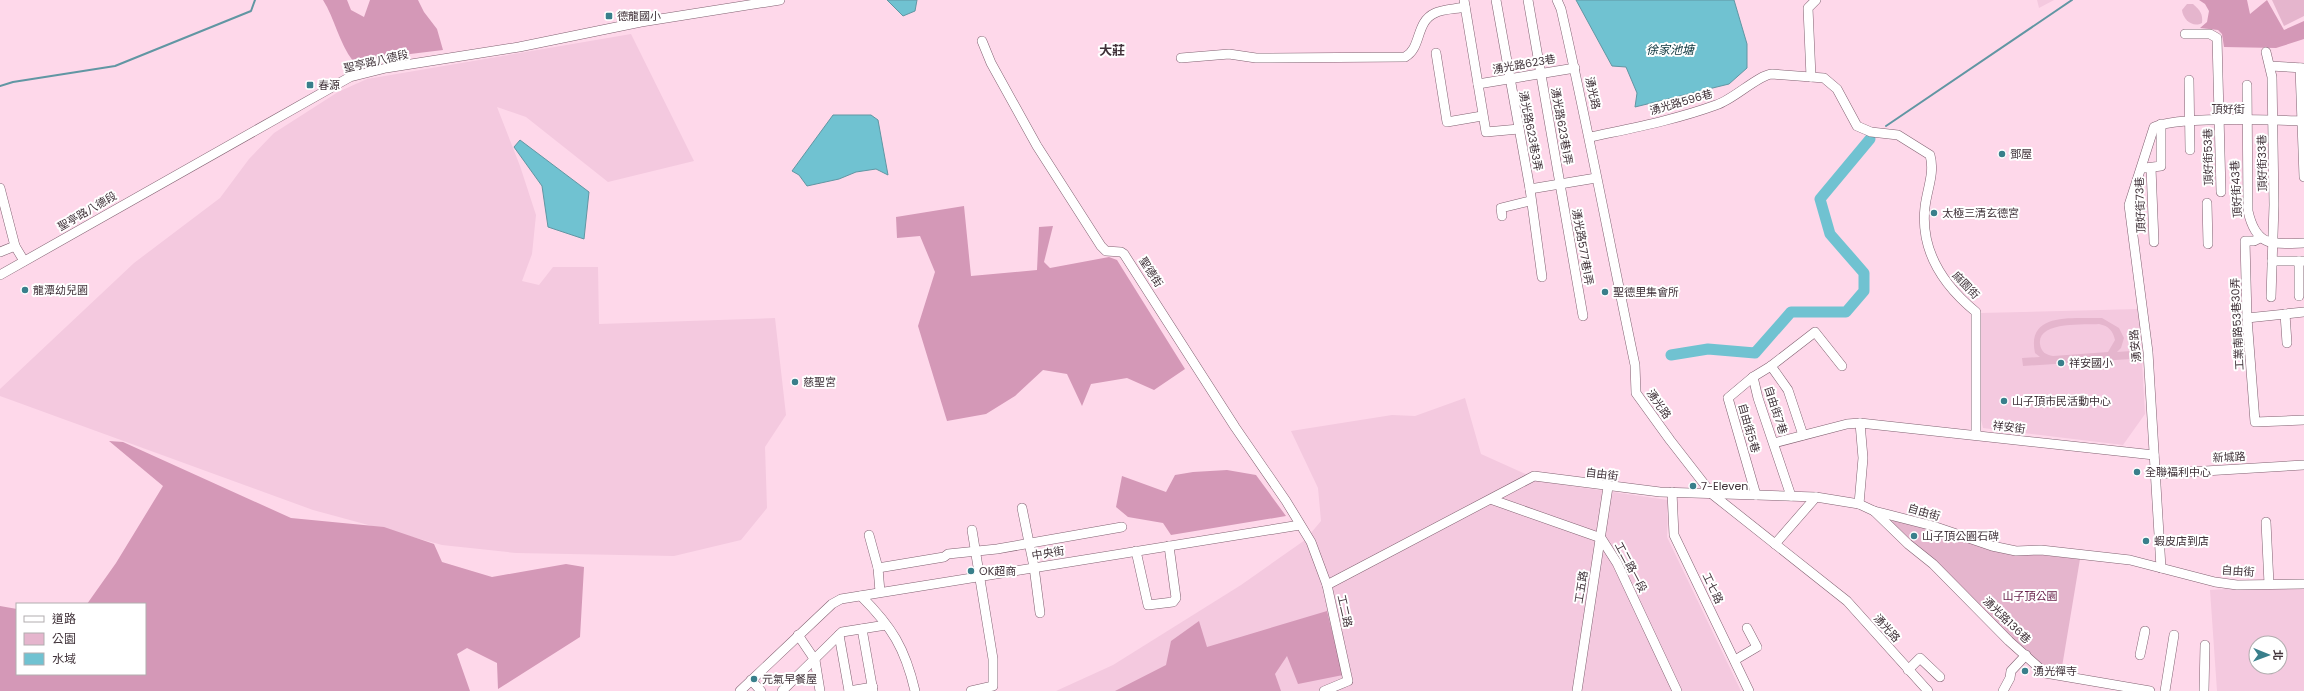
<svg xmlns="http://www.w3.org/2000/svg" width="2304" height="691" viewBox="0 0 2304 691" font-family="Poppins,'Noto Sans TC',sans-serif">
<rect width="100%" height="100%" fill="#fed8ea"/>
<g fill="#f4c9df" fill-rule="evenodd">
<path d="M 2037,0 L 2054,0 L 2039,8 Z"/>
<path d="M 631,34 L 694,161 L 608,182 L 526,117 L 497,107 L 520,166 L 536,215 L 532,254 L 522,281 L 539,285 L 553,267 L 598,267 L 599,324 L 775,318 L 786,415 L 765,447 L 767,508 L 741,540 L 674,556 L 516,553 L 442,545 L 313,510 L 0,396 L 0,389 L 134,263 L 220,198 L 249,159 L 274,133 L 338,92 L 367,79 Z"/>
<path d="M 2139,309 L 2145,414 L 2123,445 L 1983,428 L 1979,412 L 1980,313 Z"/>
<path d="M 1465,398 L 1481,454 L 1543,482 L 1668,500 L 1667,537 L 1741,691 L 1056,691 L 1113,665 L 1241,585 L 1305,540 L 1321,521 L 1318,488 L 1291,431 L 1392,415 L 1415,416 Z"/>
<path d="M 2304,584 L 2304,691 L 2217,691 L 2210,590 ZM 2256,643 L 2280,643 L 2280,667 L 2256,667 Z"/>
</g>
<g fill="#e5b5cd" fill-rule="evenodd">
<path d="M 2272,0 L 2304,0 L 2304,16 L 2284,26 Z"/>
<path d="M 2187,4 L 2193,4 C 2200,10 2203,14 2202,23 C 2193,28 2183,20 2182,10 Z"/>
<path d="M 2102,318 L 2119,328 L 2124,338 L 2121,348 L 2117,352 L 2131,351 L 2131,359 L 2023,366 L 2022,358 L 2040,357 L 2035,353 C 2026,311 2075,319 2102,318 ZM 2099,324 C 2109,326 2113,331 2115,340 L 2108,352 L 2053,356 C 2046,355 2041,352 2040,344 C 2037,321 2085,325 2099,324 Z"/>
<path d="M 1894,520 L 1937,531 L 1992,550 L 2080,559 L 2061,673 L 2047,671 L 1892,522 Z"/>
</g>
<g fill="#d498b7">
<path d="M 323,0 L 347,0 L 351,10 L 364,17 L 370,0 L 418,0 L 424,12 L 437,29 L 443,50 L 353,61 C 339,43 335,19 323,0 Z"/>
<path d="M 2199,0 L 2247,0 L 2250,14 L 2267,0 L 2284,30 L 2304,21 L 2304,39 L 2276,48 L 2224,47 L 2222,34 L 2218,30 L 2200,28 L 2207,22 L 2209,11 L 2205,4 Z"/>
<path d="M 964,206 L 971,276 L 1037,270 L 1039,227 L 1053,226 L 1044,262 L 1050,268 L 1109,257 L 1117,260 L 1185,369 L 1154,390 L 1127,378 L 1091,384 L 1082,406 L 1067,374 L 1043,370 L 1015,396 L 986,414 L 947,421 L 918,326 L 935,272 L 920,236 L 897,238 L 896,217 Z"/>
<path d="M 109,441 L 123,442 L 291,518 L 384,527 L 434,544 L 442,562 L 492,577 L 566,564 L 584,567 L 580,637 L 498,689 L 497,663 L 467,648 L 457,654 L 470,691 L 0,691 L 0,606 L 17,609 L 17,674 L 145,674 L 145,604 L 87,604 L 116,563 L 163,486 Z"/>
<path d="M 1227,470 L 1256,475 L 1286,516 L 1171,535 L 1163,523 L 1128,517 L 1116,507 L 1122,476 L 1166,492 L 1175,475 L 1193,472 Z"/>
<path d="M 1327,611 L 1343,675 L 1298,684 L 1287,656 L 1275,674 L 1281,691 L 1115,691 L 1166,665 L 1171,641 L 1199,621 L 1207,647 Z"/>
</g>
<g fill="#70c2d1" stroke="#6196a3">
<path d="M 887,0 L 917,0 L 915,11 L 903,16 Z"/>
<path d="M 1576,0 L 1734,0 L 1747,44 L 1747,68 L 1729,84 L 1635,107 L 1637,93 L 1626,67 L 1612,66 Z"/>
<path d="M 833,115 L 871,115 L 878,120 L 888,175 L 876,169 L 856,172 L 839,179 L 807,186 L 799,175 L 792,171 Z"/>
<path d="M 520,140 L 589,192 L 584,239 L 548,227 L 542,186 L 514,147 Z"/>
</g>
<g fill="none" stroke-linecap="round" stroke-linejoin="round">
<g stroke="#6196a3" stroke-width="2">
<path d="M 0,86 L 13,82 L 115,66 L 251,11 L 255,0"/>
<path d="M 1886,126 L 2072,0"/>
</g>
<path stroke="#70c2d1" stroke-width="11" d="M 1671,355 L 1708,349 L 1755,353 L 1791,312 L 1846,312 L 1864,291 L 1864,273 L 1830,234 L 1820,199 L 1870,139"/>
<defs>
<g id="minor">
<path d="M 1464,0 L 1486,132 L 1519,129"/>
<path d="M 1496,0 L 1530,189 L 1542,277"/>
<path d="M 1528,0 L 1583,316"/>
<path d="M 1557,0 L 1561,9 C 1588,127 1610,246 1635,365 L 1636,393 L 1670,440 L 1712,494 L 1847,601 L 1928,691"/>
<path d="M 2185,34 L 2210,34 L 2217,38 L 2221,192"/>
<path d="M 982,41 L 991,63 L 1037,146 L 1101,246 L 1106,251 L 1121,252 L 1124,254 L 1235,427 L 1286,501 L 1311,542 L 1327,585 L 1348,681 L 1324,691"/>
<path d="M 2266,52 L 2272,77 L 2274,205 L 2271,297"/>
<path d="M 1436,53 L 1447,122 L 1482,116"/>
<path d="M 1181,58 L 1229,54 L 1256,58 L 1405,57 C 1422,48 1415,22 1435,13 C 1443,9 1456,9 1465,7"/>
<path d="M 2270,66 L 2304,68"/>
<path d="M 2300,68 L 2304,177"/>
<path d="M 1811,77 L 1808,8 L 1816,0"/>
<path d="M 2189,80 L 2190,150"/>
<path d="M 1478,84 L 1575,68"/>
<path d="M 2247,85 L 2248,211 C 2256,247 2272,244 2304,243"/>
<path d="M 1591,137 C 1632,128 1675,120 1716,105 C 1733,100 1758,75 1772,74 L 1824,78 L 1837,89 L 1857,126 L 1871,132 L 1898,135 L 1930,155 C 1935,173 1927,189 1925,207 C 1920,251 1943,285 1976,312 L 1976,435"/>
<path d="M 2145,168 L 2161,166 L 2161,124"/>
<path d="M 2151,168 L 2154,242"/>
<path d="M 0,188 L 15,246 L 24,261"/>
<path d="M 1530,189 L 1596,178"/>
<path d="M 2207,203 L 2208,244"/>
<path d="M 1502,216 L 1501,208 L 1530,201"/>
<path d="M 2260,238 L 2254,241 L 2245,241 L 2247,318 L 2255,422 L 2304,420"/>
<path d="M 0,252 L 15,246"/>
<path d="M 2272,261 L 2304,261"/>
<path d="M 0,275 L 350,77 L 386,68 L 519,47 L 641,22 L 780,0"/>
<path d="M 2299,296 L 2299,261"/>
<path d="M 2285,314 L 2287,343"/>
<path d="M 2247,318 L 2304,312"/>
<path d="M 1771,366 L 1788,390 L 1803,435"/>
<path d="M 1753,377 L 1728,398 L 1756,495"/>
<path d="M 1774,443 L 1847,424 L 1860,423 L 2154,455"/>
<path d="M 2155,474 L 2304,465"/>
<path d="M 1672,492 L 1674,535 L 1749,691"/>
<path d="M 1791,496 L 1758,398 L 1753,377 L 1771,366 L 1815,332 L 1842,366"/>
<path d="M 1493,500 L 1601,538 L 1617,563 L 1677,691"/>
<path d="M 1859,504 L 1863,458 L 1860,423"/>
<path d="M 1022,508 L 1034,567 L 1040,613"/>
<path d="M 1874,511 L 1908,544 L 1933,564 L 2009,641 L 2045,673 L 2150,691"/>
<path d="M 2266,522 L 2269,584"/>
<path d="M 869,535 L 878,568 L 880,592"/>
<path d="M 1775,544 L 1816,497"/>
<path d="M 1136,551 L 1148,605 L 1173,602 L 1176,598 L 1169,546"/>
<path d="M 878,568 L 944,557 L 948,554 L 997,549 L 1122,527"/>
<path d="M 2161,568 L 2148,352 L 2129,205 L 2154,127 C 2179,116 2272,120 2304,121"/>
<path d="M 1327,585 L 1534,476 L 1660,492 L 1816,497 L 1859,504 L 1874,511 L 1933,526 L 1992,546 L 2016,551 L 2041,550 L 2130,560 L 2215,582 L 2237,585 L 2304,584"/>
<path d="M 861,596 C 892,627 905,648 915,691"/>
<path d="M 862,629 L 873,691"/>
<path d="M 798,635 L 815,660 L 820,691"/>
<path d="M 839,635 L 849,691"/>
<path d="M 2140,655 L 2145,631"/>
<path d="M 1735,660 L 1757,647 L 1747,628"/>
<path d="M 1908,670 L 1920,658 L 1940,677"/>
<path d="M 751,680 L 761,691"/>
<path d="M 740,691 L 832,604 L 841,599 L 1300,525"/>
<path d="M 782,691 L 842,632 L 886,625"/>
<path d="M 849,691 L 873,687"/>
<path d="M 971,691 L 993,686 L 993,659 L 972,530"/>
<path d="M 1577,691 L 1608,487"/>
<path d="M 2003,691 L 2010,678 L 2011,671 L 2026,655"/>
<path d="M 2165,691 L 2174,635"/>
<path d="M 2204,691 L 2205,645"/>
</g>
</defs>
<use href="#minor" stroke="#816171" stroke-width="10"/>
<use href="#minor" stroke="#fff" stroke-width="9"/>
</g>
<g fill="#397f8b" stroke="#fff" stroke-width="1.5">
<rect x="605" y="12" width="8" height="8" rx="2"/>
<rect x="306" y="81" width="8" height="8" rx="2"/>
<circle cx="2002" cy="154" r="4"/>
<circle cx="1934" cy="213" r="4"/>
<circle cx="25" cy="290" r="4"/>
<circle cx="1605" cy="292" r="4"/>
<circle cx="2061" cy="363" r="4"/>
<circle cx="795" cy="382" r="4"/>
<circle cx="2004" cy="401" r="4"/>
<circle cx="2137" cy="472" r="4"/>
<circle cx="1693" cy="486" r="4"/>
<circle cx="1914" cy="536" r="4"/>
<circle cx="2146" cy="541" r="4"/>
<circle cx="971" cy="571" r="4"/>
<circle cx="2025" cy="671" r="4"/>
<circle cx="754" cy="679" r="4"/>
</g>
<g text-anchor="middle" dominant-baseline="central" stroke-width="4" stroke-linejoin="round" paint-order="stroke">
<g font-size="11" fill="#3f3138" stroke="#fff" text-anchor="start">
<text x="617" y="16">德龍國小</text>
<text x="318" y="85">春源</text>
<text x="2010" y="154">鄧屋</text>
<text x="1942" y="213">太極三清玄德宮</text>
<text x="33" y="290">龍潭幼兒園</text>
<text x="1613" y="292">聖德里集會所</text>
<text x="2069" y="363">祥安國小</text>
<text x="803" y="382">慈聖宮</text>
<text x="2012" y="401">山子頂市民活動中心</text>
<text x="2145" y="472">全聯福利中心</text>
<text x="1701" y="486">7-Eleven</text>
<text x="1922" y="536">山子頂公園石碑</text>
<text x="2154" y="541">蝦皮店到店</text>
<text x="979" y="571">OK超商</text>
<text x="2033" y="671">湧光禪寺</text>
<text x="762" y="679">元氣早餐屋</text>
</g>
<g font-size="11" fill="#3f3138" stroke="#fff">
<text transform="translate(376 61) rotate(-13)">聖亭路八德段</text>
<text transform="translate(1524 64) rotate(-10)">湧光路623巷</text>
<text transform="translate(1593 93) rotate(77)">湧光路</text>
<text transform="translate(1681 102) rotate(-16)">湧光路596巷</text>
<text x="2228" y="109">頂好街</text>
<text transform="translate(1562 126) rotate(80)">湧光路623巷1弄</text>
<text transform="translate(1531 131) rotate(79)">湧光路623巷3弄</text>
<text transform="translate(2208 157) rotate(-91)">頂好街53巷</text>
<text transform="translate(2262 163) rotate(-91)">頂好街33巷</text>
<text transform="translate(2236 189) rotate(-93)">頂好街43巷</text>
<text transform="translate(2140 205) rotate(-92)">頂好街73巷</text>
<text transform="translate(87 211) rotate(-30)">聖亭路八德段</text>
<text transform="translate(1583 247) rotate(80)">湧光路577巷1弄</text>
<text transform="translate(1151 272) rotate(57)">聖德街</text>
<text transform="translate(1966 285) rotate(46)">麻園街</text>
<text transform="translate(2237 324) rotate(-93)">工業南路53巷30弄</text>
<text transform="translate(2135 346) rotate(-96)">湧安路</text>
<text transform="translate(1659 404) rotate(55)">湧光路</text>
<text transform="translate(1776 410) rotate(72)">自由街7巷</text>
<text transform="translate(2009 427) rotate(7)">祥安街</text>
<text transform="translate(1749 428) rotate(74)">自由街5巷</text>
<text transform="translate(2229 457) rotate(-3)">新城路</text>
<text transform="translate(1602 474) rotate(7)">自由街</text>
<text transform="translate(1924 512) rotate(16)">自由街</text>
<text transform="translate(1048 553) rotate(-9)">中央街</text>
<text transform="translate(1631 567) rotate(62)">工二路一段</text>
<text transform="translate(2238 571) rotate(4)">自由街</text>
<text transform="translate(1581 587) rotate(-81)">工五路</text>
<text transform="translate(1713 588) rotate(64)">工七路</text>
<text transform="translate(1345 611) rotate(77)">工二路</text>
<text transform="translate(2007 620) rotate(44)">湧光路136巷</text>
<text transform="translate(1887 628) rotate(48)">湧光路</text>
</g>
<g font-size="11" fill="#67204a" stroke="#fff">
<text x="2030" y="596">山子頂公園</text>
</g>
<g font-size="12" font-style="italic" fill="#0a333a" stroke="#fff">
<text x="1670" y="49">徐家池塘</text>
</g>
<g font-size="13" font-weight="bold" fill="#3f3138" stroke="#fff">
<text x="1112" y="50">大莊</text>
</g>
</g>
<rect x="16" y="603" width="130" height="72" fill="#ffffff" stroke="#b2adaf"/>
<rect x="24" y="616" width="20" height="6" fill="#ffffff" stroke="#b2adaf"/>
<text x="52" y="623" font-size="12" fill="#3f3138">道路</text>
<rect x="24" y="633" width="20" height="12" fill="#e5b5cd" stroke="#b2adaf"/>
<text x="52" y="643" font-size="12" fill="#3f3138">公園</text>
<rect x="24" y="653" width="20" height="12" fill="#70c2d1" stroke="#b2adaf"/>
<text x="52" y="663" font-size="12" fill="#3f3138">水域</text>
<g transform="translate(2268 655) rotate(91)"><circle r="19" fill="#ffffff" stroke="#b2adaf"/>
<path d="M0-3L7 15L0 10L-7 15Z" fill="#397f8b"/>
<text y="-6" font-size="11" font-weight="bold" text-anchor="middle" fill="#3f3138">北</text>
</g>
</svg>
